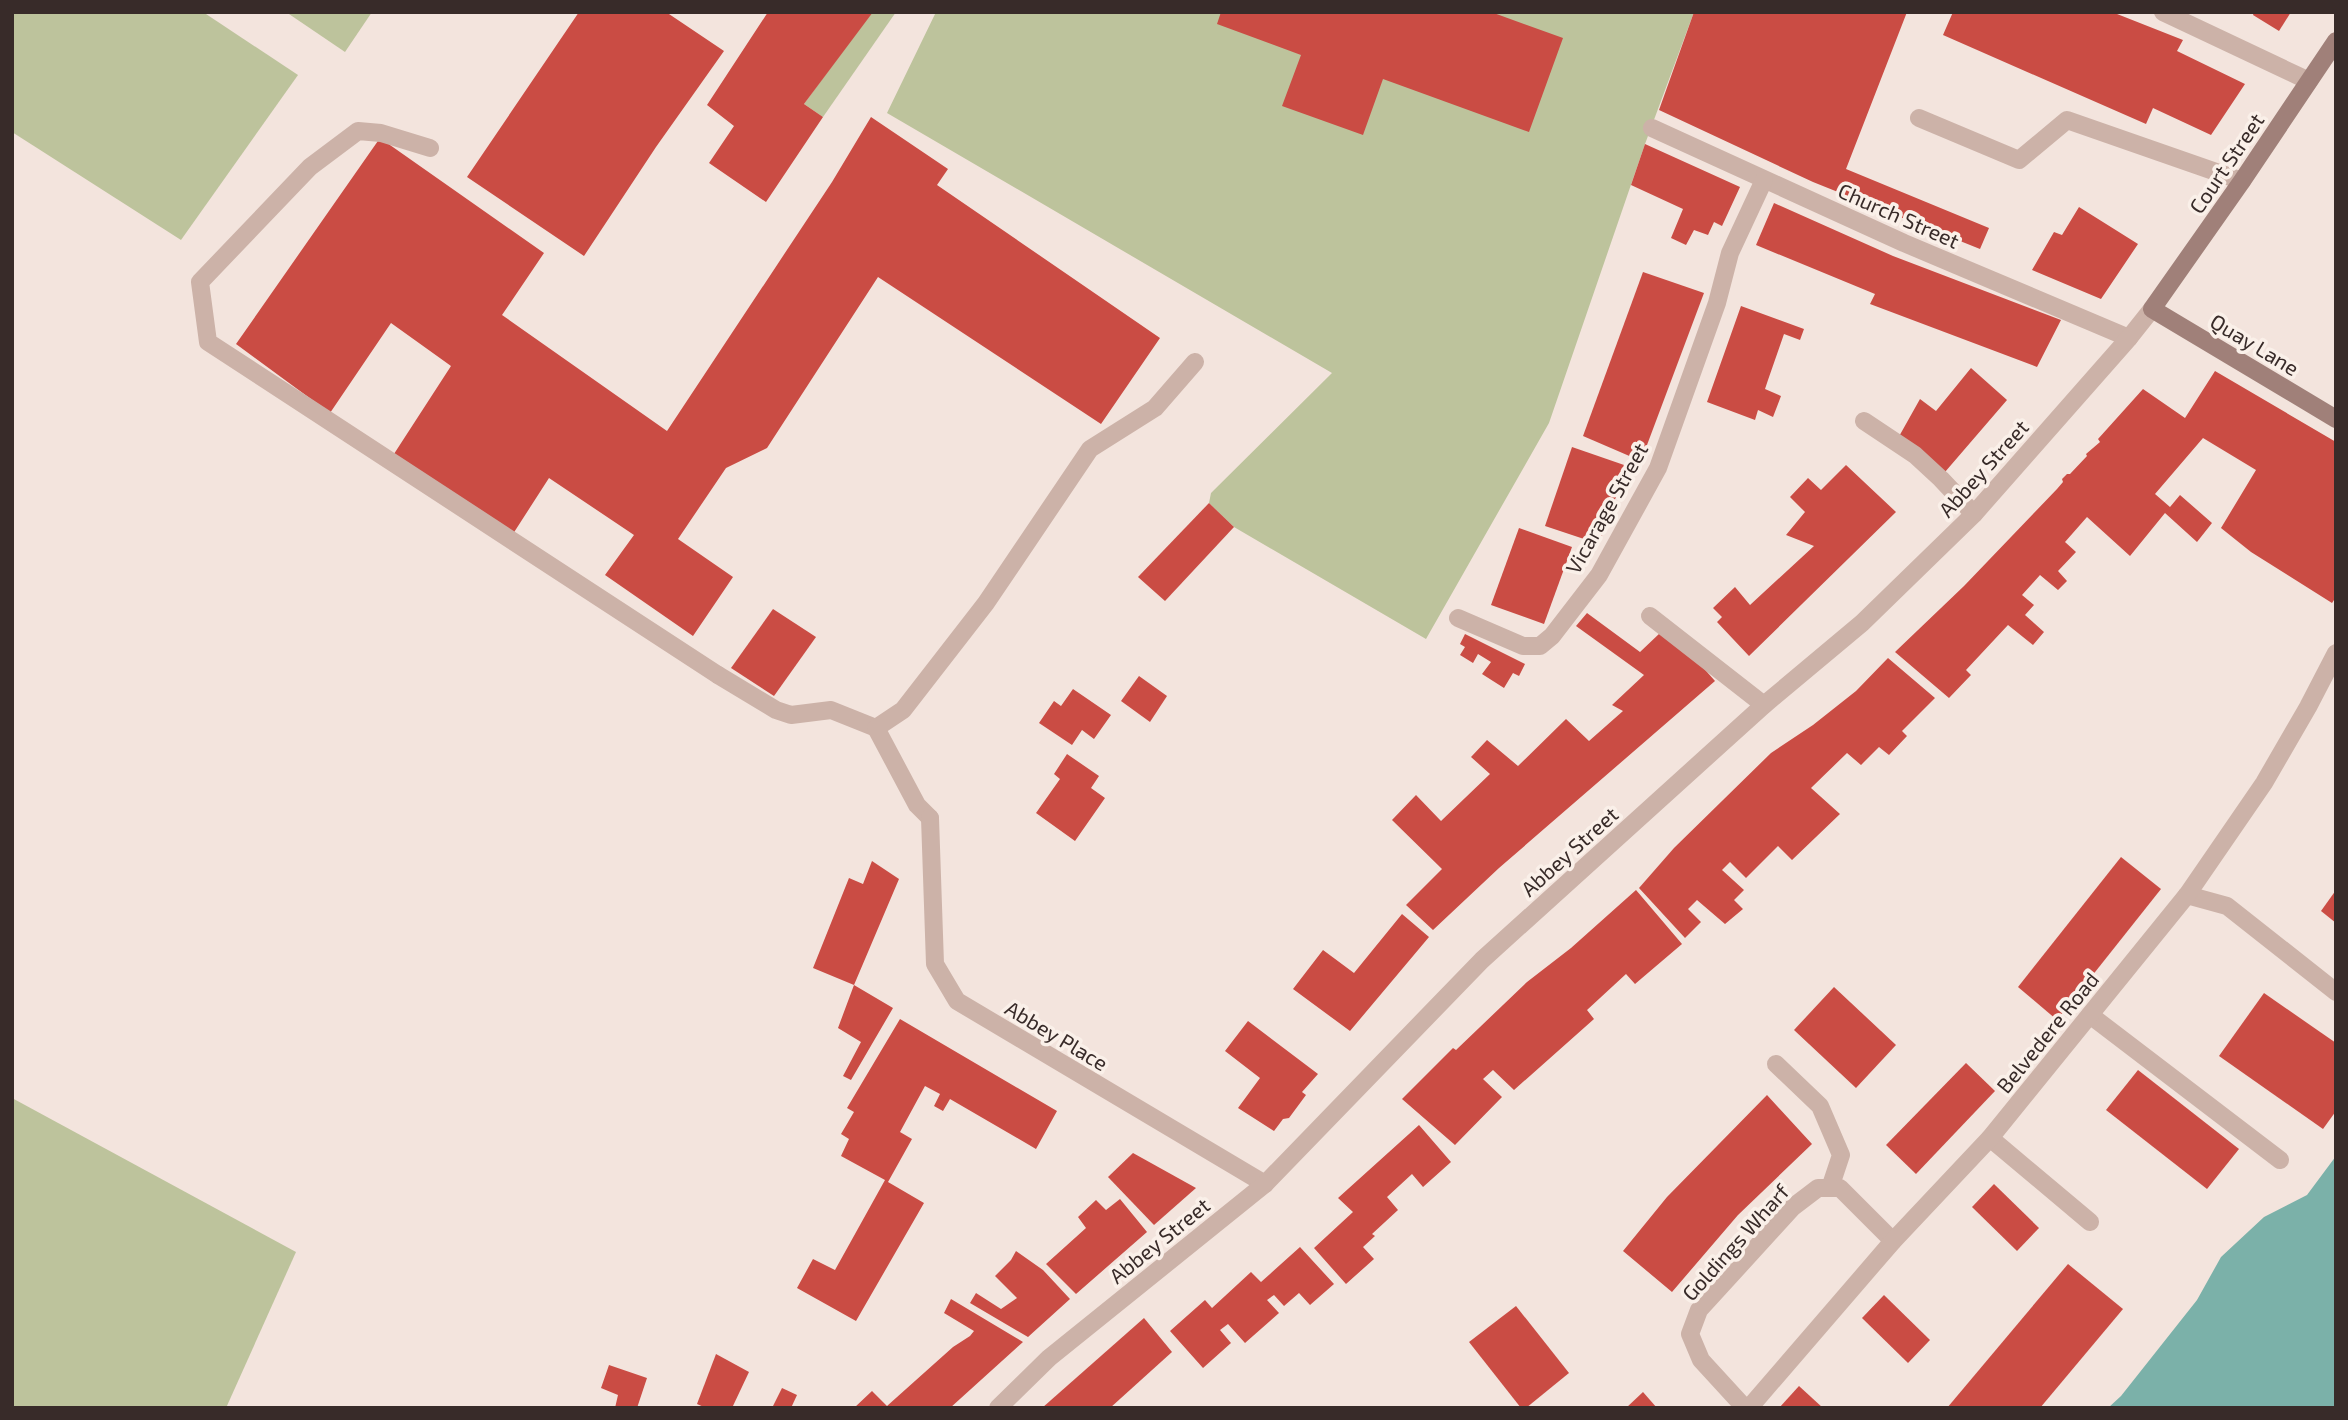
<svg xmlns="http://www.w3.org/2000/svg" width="2348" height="1420" viewBox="0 0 2348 1420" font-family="'Exo 2',sans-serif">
<rect width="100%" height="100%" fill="#f3e4dd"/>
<g fill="#bdc39c">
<path d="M 12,12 L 203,12 L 298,75 L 181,240 L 12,132 Z"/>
<path d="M 286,12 L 372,12 L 345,52 Z"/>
<path d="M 871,12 L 896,12 L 823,117 L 804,104 Z"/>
<path d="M 936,12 L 1694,12 L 1645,144 L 1549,423 L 1426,639 L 1234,527 L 1209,503 L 1211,493 L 1332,373 L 887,113 Z"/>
<path d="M 12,1098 L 296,1252 L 226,1408 L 12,1408 Z"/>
</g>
<path fill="#7bb1a9" d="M 2336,1156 L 2336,1408 L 2108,1408 L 2121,1396 L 2197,1300 L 2221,1257 L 2264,1217 L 2307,1195 Z"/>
<g fill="#ca4c44">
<path d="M 579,12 L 666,12 L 724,51 L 656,147 L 584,256 L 467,177 Z"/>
<path d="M 768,12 L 873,12 L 804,104 L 823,117 L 766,202 L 709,163 L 734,126 L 707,105 Z"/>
<path d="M 1221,12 L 1491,12 L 1563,38 L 1529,132 L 1383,79 L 1363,135 L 1282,106 L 1301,55 L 1217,24 Z"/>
<path d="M 1694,12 L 1907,12 L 1846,169 L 1989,228 L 1980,249 L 1813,182 L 1659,110 Z"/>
<path d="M 1953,12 L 2112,12 L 2183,40 L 2177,51 L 2245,84 L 2211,135 L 2153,108 L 2146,124 L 1943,35 Z"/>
<path d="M 2254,12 L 2291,12 L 2279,31 L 2253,15 Z"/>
<path d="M 871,117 L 948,169 L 937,185 L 1160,338 L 1101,424 L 878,277 L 767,448 L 726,468 L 678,539 L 733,577 L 693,636 L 605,575 L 634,535 L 549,478 L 511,537 L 392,457 L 451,366 L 391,323 L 330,413 L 236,344 L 380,138 L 544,253 L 502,315 L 667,431 L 832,182 Z"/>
<path d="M 1645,144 L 1740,187 L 1722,226 L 1714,222 L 1708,235 L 1694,230 L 1686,245 L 1671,238 L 1683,209 L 1631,185 Z"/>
<path d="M 1774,203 L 1893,256 L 2061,320 L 2037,367 L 1870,304 L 1875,294 L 1756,245 Z"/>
<path d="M 2079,207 L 2138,244 L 2101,299 L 2032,270 L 2054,232 L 2062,235 Z"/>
<path d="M 1643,272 L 1704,293 L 1641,461 L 1583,436 Z"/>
<path d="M 1741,306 L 1804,329 L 1800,340 L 1784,334 L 1768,380 L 1765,389 L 1781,396 L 1773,417 L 1758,410 L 1755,420 L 1707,402 Z"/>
<path d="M 1971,368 L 2007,400 L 1945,472 L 1897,440 L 1920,399 L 1936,411 Z"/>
<path d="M 2215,371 L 2336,442 L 2336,597 L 2332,603 L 2251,552 L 2221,528 L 2256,470 L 2203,438 L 2155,494 L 2170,507 L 2180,495 L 2212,523 L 2197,542 L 2165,513 L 2130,556 L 2087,517 L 2065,542 L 2076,552 L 2058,571 L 2067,581 L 2058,590 L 2040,575 L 2022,595 L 2034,605 L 2025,615 L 2044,632 L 2033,645 L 2008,625 L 1966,670 L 1971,675 L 1949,698 L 1895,652 L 1964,586 L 2057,489 L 2063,482 L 2062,479 L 2067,474 L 2070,474 L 2087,456 L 2086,454 L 2100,442 L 2098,439 L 2143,389 L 2185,418 Z"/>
<path d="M 1572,447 L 1627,466 L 1599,544 L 1545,526 Z"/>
<path d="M 1846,465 L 1896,512 L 1749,656 L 1717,622 L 1722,617 L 1713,608 L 1735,587 L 1750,605 L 1814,546 L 1786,535 L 1805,512 L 1790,497 L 1808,478 L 1821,490 Z"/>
<path d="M 1209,503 L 1234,527 L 1165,601 L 1138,577 Z"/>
<path d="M 1519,528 L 1572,547 L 1544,624 L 1491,605 Z"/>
<path d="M 773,609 L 816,637 L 774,696 L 731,668 Z"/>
<path d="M 1587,613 L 1640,652 L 1660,633 L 1692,655 L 1715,681 L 1499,868 L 1433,930 L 1406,905 L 1442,869 L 1392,820 L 1416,795 L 1441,821 L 1490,774 L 1471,757 L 1487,740 L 1518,766 L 1566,719 L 1589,741 L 1623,711 L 1612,705 L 1644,675 L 1576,626 Z"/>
<path d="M 1465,634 L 1525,664 L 1519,676 L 1513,673 L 1504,688 L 1482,674 L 1491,662 L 1478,654 L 1473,663 L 1460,655 L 1465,647 L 1460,644 Z"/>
<path d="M 1888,658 L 1935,698 L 1902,731 L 1907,736 L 1889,755 L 1879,747 L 1861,765 L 1847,753 L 1811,788 L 1840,814 L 1792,860 L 1778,846 L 1746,878 L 1730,862 L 1722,870 L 1744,890 L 1734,900 L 1743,909 L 1725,924 L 1697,900 L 1688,909 L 1701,922 L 1685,938 L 1639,888 L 1674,848 L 1771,753 L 1813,725 L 1856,691 Z"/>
<path d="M 1139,676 L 1167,696 L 1150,722 L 1121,701 Z"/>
<path d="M 1073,689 L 1111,715 L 1094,739 L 1082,730 L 1072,745 L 1039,723 L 1054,701 L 1061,706 Z"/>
<path d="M 1067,754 L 1099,776 L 1091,788 L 1105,798 L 1075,841 L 1036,813 L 1060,779 L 1054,774 Z"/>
<path d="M 2121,857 L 2161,889 L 2057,1020 L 2018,987 Z"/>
<path d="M 872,861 L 899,879 L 854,985 L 813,968 L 849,878 L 863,884 Z"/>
<path d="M 1636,890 L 1682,944 L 1635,984 L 1626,974 L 1587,1010 L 1594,1019 L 1514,1090 L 1493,1070 L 1483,1079 L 1502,1097 L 1455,1145 L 1402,1099 L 1453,1048 L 1456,1050 L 1527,982 L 1571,948 Z"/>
<path d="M 2336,890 L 2336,923 L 2321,911 Z"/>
<path d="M 1402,914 L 1429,937 L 1350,1031 L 1293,989 L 1323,950 L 1354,973 Z"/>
<path d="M 854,985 L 893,1008 L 851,1080 L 843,1076 L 861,1042 L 838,1028 Z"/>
<path d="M 1834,987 L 1896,1045 L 1856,1088 L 1794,1030 Z"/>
<path d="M 2264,993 L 2336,1043 L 2336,1111 L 2323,1129 L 2219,1056 Z"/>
<path d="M 900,1019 L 1057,1111 L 1036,1149 L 950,1099 L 943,1111 L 934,1106 L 940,1094 L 925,1086 L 900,1132 L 912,1139 L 888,1182 L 924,1203 L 856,1321 L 797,1288 L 813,1259 L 835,1270 L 885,1180 L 841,1156 L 849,1139 L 841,1134 L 854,1112 L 847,1108 Z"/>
<path d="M 1248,1021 L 1318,1074 L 1302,1092 L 1306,1095 L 1289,1118 L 1283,1119 L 1274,1131 L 1238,1108 L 1260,1078 L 1225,1051 Z"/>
<path d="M 1966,1063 L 1995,1091 L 1916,1174 L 1886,1145 Z"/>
<path d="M 2138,1070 L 2239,1149 L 2207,1189 L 2106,1110 Z"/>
<path d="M 1767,1095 L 1812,1144 L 1738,1215 L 1672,1292 L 1623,1251 L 1667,1197 Z"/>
<path d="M 1419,1125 L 1451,1162 L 1423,1187 L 1412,1174 L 1387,1197 L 1398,1210 L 1372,1234 L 1375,1236 L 1363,1247 L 1374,1259 L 1346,1284 L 1314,1248 L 1353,1212 L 1338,1198 Z"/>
<path d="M 1133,1153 L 1196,1188 L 1154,1225 L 1108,1177 Z"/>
<path d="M 1994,1184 L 2039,1228 L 2017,1251 L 1972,1207 Z"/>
<path d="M 1120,1199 L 1147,1232 L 1076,1294 L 1046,1264 L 1086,1228 L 1078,1217 L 1096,1200 L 1106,1210 Z"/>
<path d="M 1300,1247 L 1334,1284 L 1310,1305 L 1299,1293 L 1284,1306 L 1274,1295 L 1267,1300 L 1279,1313 L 1245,1343 L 1228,1324 L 1220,1330 L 1231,1343 L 1203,1368 L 1170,1331 L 1205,1300 L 1212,1308 L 1251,1272 L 1261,1282 Z"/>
<path d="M 1016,1251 L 1043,1270 L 1070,1299 L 1028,1337 L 970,1303 L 976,1293 L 1001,1309 L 1017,1298 L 995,1276 L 1011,1260 Z"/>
<path d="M 2068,1264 L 2123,1309 L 2040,1408 L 1947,1408 Z"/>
<path d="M 1884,1295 L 1930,1340 L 1908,1363 L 1862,1318 Z"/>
<path d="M 951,1299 L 1023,1342 L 950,1408 L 854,1408 L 872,1391 L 887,1406 L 953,1347 L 970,1336 L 974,1331 L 944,1313 Z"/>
<path d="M 1516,1306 L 1569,1373 L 1526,1408 L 1521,1408 L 1469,1342 Z"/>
<path d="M 1144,1318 L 1172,1352 L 1110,1408 L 1042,1408 Z"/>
<path d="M 716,1354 L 749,1372 L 732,1408 L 706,1408 L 697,1404 Z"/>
<path d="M 609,1365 L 647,1378 L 637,1408 L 615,1408 L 618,1395 L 601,1388 Z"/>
<path d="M 1799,1386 L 1823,1408 L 1779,1408 Z"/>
<path d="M 782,1388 L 797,1395 L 791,1408 L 772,1408 Z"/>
<path d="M 1643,1392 L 1657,1408 L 1626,1408 Z"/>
</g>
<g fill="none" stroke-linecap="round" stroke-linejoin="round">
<g stroke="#ccb2a8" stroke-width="18">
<path d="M 2163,12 L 2309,81"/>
<path d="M 1919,118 L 2019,160 L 2067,120 L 2242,181"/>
<path d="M 1864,421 L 1915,455 L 1941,479 L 1974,514"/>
<path d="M 1650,616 L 1764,705"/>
<path d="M 718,675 L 776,710 L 791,715 L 831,710 L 876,728"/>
<path d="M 930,818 L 917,805 L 876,728 L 903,710 L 986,603 L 1090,449 L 1155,408 L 1195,362"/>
<path d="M 2187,895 L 2227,906 L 2336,992"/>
<path d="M 2090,1015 L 2280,1160"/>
<path d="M 1776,1064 L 1820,1106 L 1841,1155 L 1830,1188"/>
<path d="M 1990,1138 L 2090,1222"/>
</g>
<g stroke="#ccb2a8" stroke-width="18">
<path d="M 1652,128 L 1904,243 L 2129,338"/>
<path d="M 430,148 L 381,133 L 358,131 L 310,167 L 200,282 L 208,342 L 718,675"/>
<path d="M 1458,618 L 1523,646 L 1540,646 L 1552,636 L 1599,575 L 1658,468 L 1717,303 L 1730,253 L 1764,180"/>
<path d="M 930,818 L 935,964 L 957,1001 L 1265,1184"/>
<path d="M 998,1408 L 1049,1358 L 1265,1184 L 1482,960 L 1764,705 L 1862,623 L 1974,514 L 2129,338 L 2152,309"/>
<path d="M 1745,1408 L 1701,1360 L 1690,1334 L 1699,1310 L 1793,1207 L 1818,1188 L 1840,1188 L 1893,1241"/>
<path d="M 1749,1408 L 1893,1241 L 1990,1138 L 2187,895 L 2264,783 L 2308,707 L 2336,653"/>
</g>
<path stroke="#a08079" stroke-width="18" d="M 2336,41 L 2242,181 L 2152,309 L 2336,419"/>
</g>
<g text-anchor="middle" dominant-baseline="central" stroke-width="7" stroke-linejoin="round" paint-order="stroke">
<g font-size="21" fill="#382b29" stroke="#faf0e9">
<text transform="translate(2226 163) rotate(-56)">Court Street</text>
<text transform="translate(1899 215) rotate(24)">Church Street</text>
<text transform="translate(2255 344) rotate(31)">Quay Lane</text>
<text transform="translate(1983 468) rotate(-48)">Abbey Street</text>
<text transform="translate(1606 508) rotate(-61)">Vicarage Street</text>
<text transform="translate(1569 851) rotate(-42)">Abbey Street</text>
<text transform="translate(2047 1032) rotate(-51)">Belvedere Road</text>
<text transform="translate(1057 1035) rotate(31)">Abbey Place</text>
<text transform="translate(1159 1240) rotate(-39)">Abbey Street</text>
<text transform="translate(1735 1242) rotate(-48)">Goldings Wharf</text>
</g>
</g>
<rect width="2348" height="1420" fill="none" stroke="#382b29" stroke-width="28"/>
</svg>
